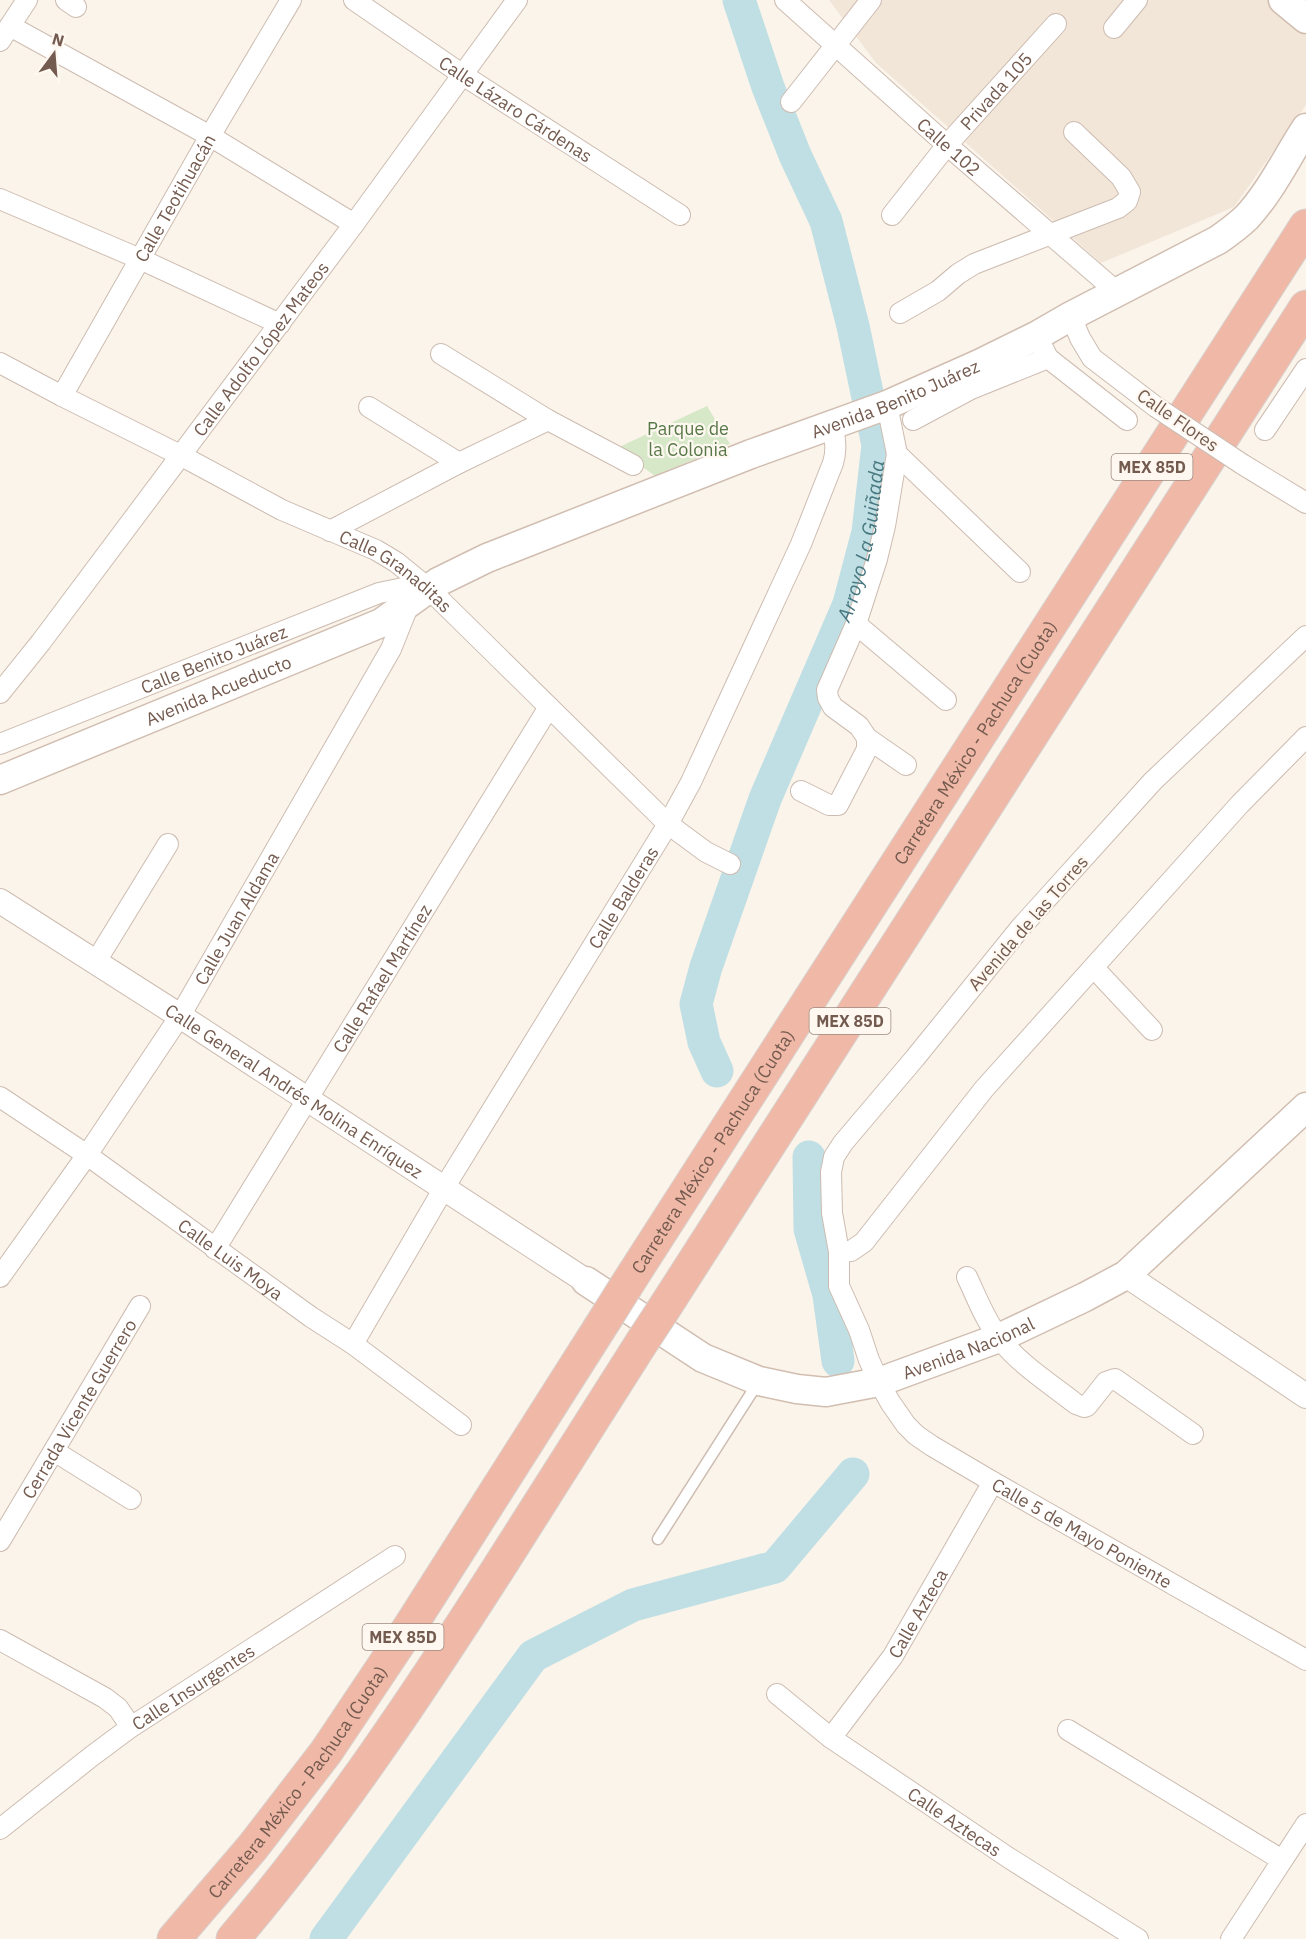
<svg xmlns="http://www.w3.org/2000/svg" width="1306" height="1939" viewBox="0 0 1306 1939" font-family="'IBM Plex Sans',sans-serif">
<rect width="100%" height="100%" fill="#fbf4ea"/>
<path fill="#f2e6d9" d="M 829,0 L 1306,0 L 1306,105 L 1234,207 L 1101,263 L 876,63 Z"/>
<path fill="#d7e8c9" d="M 707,406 L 730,444 L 655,476 L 617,448 Z"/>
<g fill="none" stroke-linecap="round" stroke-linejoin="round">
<g stroke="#c0dfe4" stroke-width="33">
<path id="s1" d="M 717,1071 L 704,1042 L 696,1004 L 706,967 L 765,799 L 849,604 L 868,532 L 878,445 L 853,326 L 826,221 L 795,155 L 768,87 L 739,0"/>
<path d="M 809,1157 L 810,1229 L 829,1295 L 838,1361"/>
<path d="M 326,1939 L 533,1656 L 633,1605 L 775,1567 L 853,1474"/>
</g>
<defs>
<path id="service" d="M 658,1539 L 759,1381"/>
<g id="minor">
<path d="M 66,0 L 76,7"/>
<path id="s2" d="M 354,0 L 463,75 L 680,215"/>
<path id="s3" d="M 785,0 L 947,145 L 1117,292"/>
<path d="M 10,26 L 210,136 L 354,224"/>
<path d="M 1114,28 L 1137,0"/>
<path d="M 0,41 L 27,0"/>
<path d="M 791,102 L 871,0"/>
<path d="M 0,199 L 140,259 L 280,324"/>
<path id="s4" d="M 892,215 L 947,145 L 1056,24"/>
<path d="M 900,313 L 938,291 L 958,274 L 974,264 L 1118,208 L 1127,201 L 1130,192 L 1121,177 L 1074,132"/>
<path d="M 1071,316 L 1080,338 L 1092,358 L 1156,407"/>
<path d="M 1043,348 L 1048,358 L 1127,420"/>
<path d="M 441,354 L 548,420 L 633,465"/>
<path id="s5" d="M 0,363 L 62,396 L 180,455 L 282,510 L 376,550 L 396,562 L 428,588 L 668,824 L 706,852 L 730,864"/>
<path id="s6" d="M 62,396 L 210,136 L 291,0"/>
<path d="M 887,405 L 897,454 L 885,526 L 877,559 L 856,624 L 827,690 L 828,698 L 833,707 L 859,726 L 867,738 L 906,765"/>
<path d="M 369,407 L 459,463"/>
<path d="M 913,420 L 971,389 L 1048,358"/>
<path d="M 1265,430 L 1306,369"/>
<path d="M 897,454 L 1020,572"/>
<path d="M 1242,464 L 1306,503"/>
<path d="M 330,531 L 459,463 L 548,420"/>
<path d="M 856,624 L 946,700"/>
<path id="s7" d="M 1306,636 L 1153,781 L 1021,927 L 915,1058 L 843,1143 L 834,1157 L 831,1172 L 832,1213 L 839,1252 L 839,1286 L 859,1330 L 869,1360 L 879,1382 L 890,1402 L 906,1425 L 916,1435 L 932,1446 L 993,1482 L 1306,1660"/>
<path id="s8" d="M 0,693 L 41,642 L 354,224 L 517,0"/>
<path id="s9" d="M 0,744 L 379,593 L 403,588 L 428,588"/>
<path d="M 801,791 L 829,805 L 838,805 L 867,749 L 867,738"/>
<path d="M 95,963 L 168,844"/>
<path d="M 1094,968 L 1152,1030"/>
<path id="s10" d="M 0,1097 L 87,1155 L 311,1317 L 353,1344 L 461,1425"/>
<path id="s11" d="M 215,1249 L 549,707"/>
<path d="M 839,1252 L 851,1251 L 864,1242 L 984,1089 L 1240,804 L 1306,737"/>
<path id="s12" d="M 0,1277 L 87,1155 L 180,1016 L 391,649 L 409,604"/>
<path d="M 967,1277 C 977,1298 985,1320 999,1338 C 1020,1365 1051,1384 1076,1404 L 1084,1407 L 1087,1406 L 1106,1382 L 1115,1379 L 1193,1434"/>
<path id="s13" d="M 353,1344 L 444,1188 L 668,824 L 691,782 L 801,544 L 833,463 C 837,450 836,439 832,426"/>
<path d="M 54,1451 L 131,1499"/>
<path id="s14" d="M 0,1541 L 140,1306"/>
<path d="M 0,1640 L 105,1698 L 118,1708 L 131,1727"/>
<path id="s15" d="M 777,1694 L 831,1738 L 1009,1858 L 1138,1939"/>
<path d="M 1068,1730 L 1282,1860"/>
<path id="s16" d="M 831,1738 L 893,1656 L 993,1482"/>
<path id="s17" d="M 0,1829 L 92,1756 L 131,1727 L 395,1556"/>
<path d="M 1231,1939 L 1306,1824"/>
</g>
<g id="tertiary">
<path id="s18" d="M 0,901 L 180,1016 L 586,1281"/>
<path d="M 1126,1275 L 1306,1396"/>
</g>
<g id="secondary">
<path d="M 1283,0 L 1306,19"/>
<path id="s19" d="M 0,780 L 381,623 L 438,582 L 487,558 L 751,454 L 887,405 L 979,364 L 1038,335 L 1071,316 L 1218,240 C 1228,233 1238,226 1247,217 C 1271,191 1287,157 1306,128"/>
<path id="s20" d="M 586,1281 L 703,1358 L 759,1381 L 797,1389 L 826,1392 L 879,1382 L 999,1338 L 1085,1297 L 1126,1275 L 1306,1107"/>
</g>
<g id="motorway">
<path id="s21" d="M 626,1286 L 1306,226"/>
<path d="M 663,1310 L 1306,307"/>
<path id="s22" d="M 174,1939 L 252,1848 L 326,1752 L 411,1625 L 606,1318"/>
<path d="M 233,1939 C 332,1823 416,1697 498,1569 C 546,1493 594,1418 642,1342"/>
</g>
</defs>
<use href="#service" stroke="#cdbcb1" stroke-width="13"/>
<use href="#minor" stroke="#cdbcb1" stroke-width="22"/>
<use href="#tertiary" stroke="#cdbcb1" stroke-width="26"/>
<use href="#secondary" stroke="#d1beb1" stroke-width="31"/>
<use href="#motorway" stroke="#d8d1ce" stroke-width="35"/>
<use href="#service" stroke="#fff" stroke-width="10"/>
<use href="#minor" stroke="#fff" stroke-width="20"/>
<use href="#tertiary" stroke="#fff" stroke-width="24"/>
<use href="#secondary" stroke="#fff" stroke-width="28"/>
<use href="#motorway" stroke="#f0b8a7" stroke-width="33"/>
<defs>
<path id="minor-bridge" d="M 1156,407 L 1242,464"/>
<g id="motorway-bridge">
<path d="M 606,1318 L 626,1286"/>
<path d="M 642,1342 L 663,1310"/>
</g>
</defs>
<use href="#minor-bridge" stroke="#cdbcb1" stroke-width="22" stroke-linecap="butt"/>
<use href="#motorway-bridge" stroke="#d8d1ce" stroke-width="35" stroke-linecap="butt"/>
<use href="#minor-bridge" stroke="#fff" stroke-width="20"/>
<use href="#motorway-bridge" stroke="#f0b8a7" stroke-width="33"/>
</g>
<g text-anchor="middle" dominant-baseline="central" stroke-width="4.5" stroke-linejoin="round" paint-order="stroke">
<g fill="#fef8f1" stroke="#9d8a80" stroke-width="1.5">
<rect x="1111.5" y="454" width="81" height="26" rx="4.5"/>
<rect x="809.5" y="1008" width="81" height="26" rx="4.5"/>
<rect x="362.5" y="1624" width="81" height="26" rx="4.5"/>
</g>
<g font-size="16" font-weight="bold" fill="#745b4f">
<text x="1152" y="467">MEX 85D</text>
<text x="850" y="1021">MEX 85D</text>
<text x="403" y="1637">MEX 85D</text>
</g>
<g font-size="18" fill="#745b4f" stroke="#fef8f1">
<text stroke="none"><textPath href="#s4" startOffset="162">Privada 105</textPath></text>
<text stroke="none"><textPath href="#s2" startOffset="195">Calle Lázaro Cárdenas</textPath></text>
<text stroke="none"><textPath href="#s3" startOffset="220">Calle 102</textPath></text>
<text stroke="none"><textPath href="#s6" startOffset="228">Calle Teotihuacán</textPath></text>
<text stroke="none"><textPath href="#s8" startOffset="432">Calle Adolfo López Mateos</textPath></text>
<text stroke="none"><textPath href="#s19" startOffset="975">Avenida Benito Juárez</textPath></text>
<text transform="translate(1178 420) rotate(35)">Calle Flores</text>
<text stroke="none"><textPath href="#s5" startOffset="448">Calle Granaditas</textPath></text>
<text stroke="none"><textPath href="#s9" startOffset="230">Calle Benito Juárez</textPath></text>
<text stroke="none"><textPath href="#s19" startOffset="236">Avenida Acueducto</textPath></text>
<text stroke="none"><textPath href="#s21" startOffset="646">Carretera México - Pachuca (Cuota)</textPath></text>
<text stroke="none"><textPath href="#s13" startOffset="522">Calle Balderas</textPath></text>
<text stroke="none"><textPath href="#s12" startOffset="430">Calle Juan Aldama</textPath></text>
<text transform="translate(1028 923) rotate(-49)">Avenida de las Torres</text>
<text stroke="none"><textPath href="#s11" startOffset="318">Calle Rafael Martínez</textPath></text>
<text stroke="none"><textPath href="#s18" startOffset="350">Calle General Andrés Molina Enríquez</textPath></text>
<text stroke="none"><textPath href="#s21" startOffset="160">Carretera México - Pachuca (Cuota)</textPath></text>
<text stroke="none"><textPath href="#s10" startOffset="282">Calle Luis Moya</textPath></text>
<text stroke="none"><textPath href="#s20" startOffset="418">Avenida Nacional</textPath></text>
<text stroke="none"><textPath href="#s14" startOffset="154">Cerrada Vicente Guerrero</textPath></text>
<text stroke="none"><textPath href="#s7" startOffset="1196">Calle 5 de Mayo Poniente</textPath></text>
<text stroke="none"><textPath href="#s16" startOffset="152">Calle Azteca</textPath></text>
<text stroke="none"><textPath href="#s17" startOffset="240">Calle Insurgentes</textPath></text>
<text stroke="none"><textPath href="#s22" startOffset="200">Carretera México - Pachuca (Cuota)</textPath></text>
<text stroke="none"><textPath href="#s15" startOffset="219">Calle Aztecas</textPath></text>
</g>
<g font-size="18" fill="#587848" stroke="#fef8f1">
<text x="688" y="428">Parque de<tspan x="688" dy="21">la Colonia</tspan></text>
</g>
<g font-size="20" font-style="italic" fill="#47777f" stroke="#fef8f1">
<text stroke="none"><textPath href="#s1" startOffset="564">Arroyo La Guiñada</textPath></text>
</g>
</g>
<g transform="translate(54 54) rotate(16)" stroke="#fef8f1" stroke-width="4.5" paint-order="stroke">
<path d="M0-4.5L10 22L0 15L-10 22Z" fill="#745b4f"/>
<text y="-9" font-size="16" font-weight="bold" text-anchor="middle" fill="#745b4f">N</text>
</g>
</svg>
